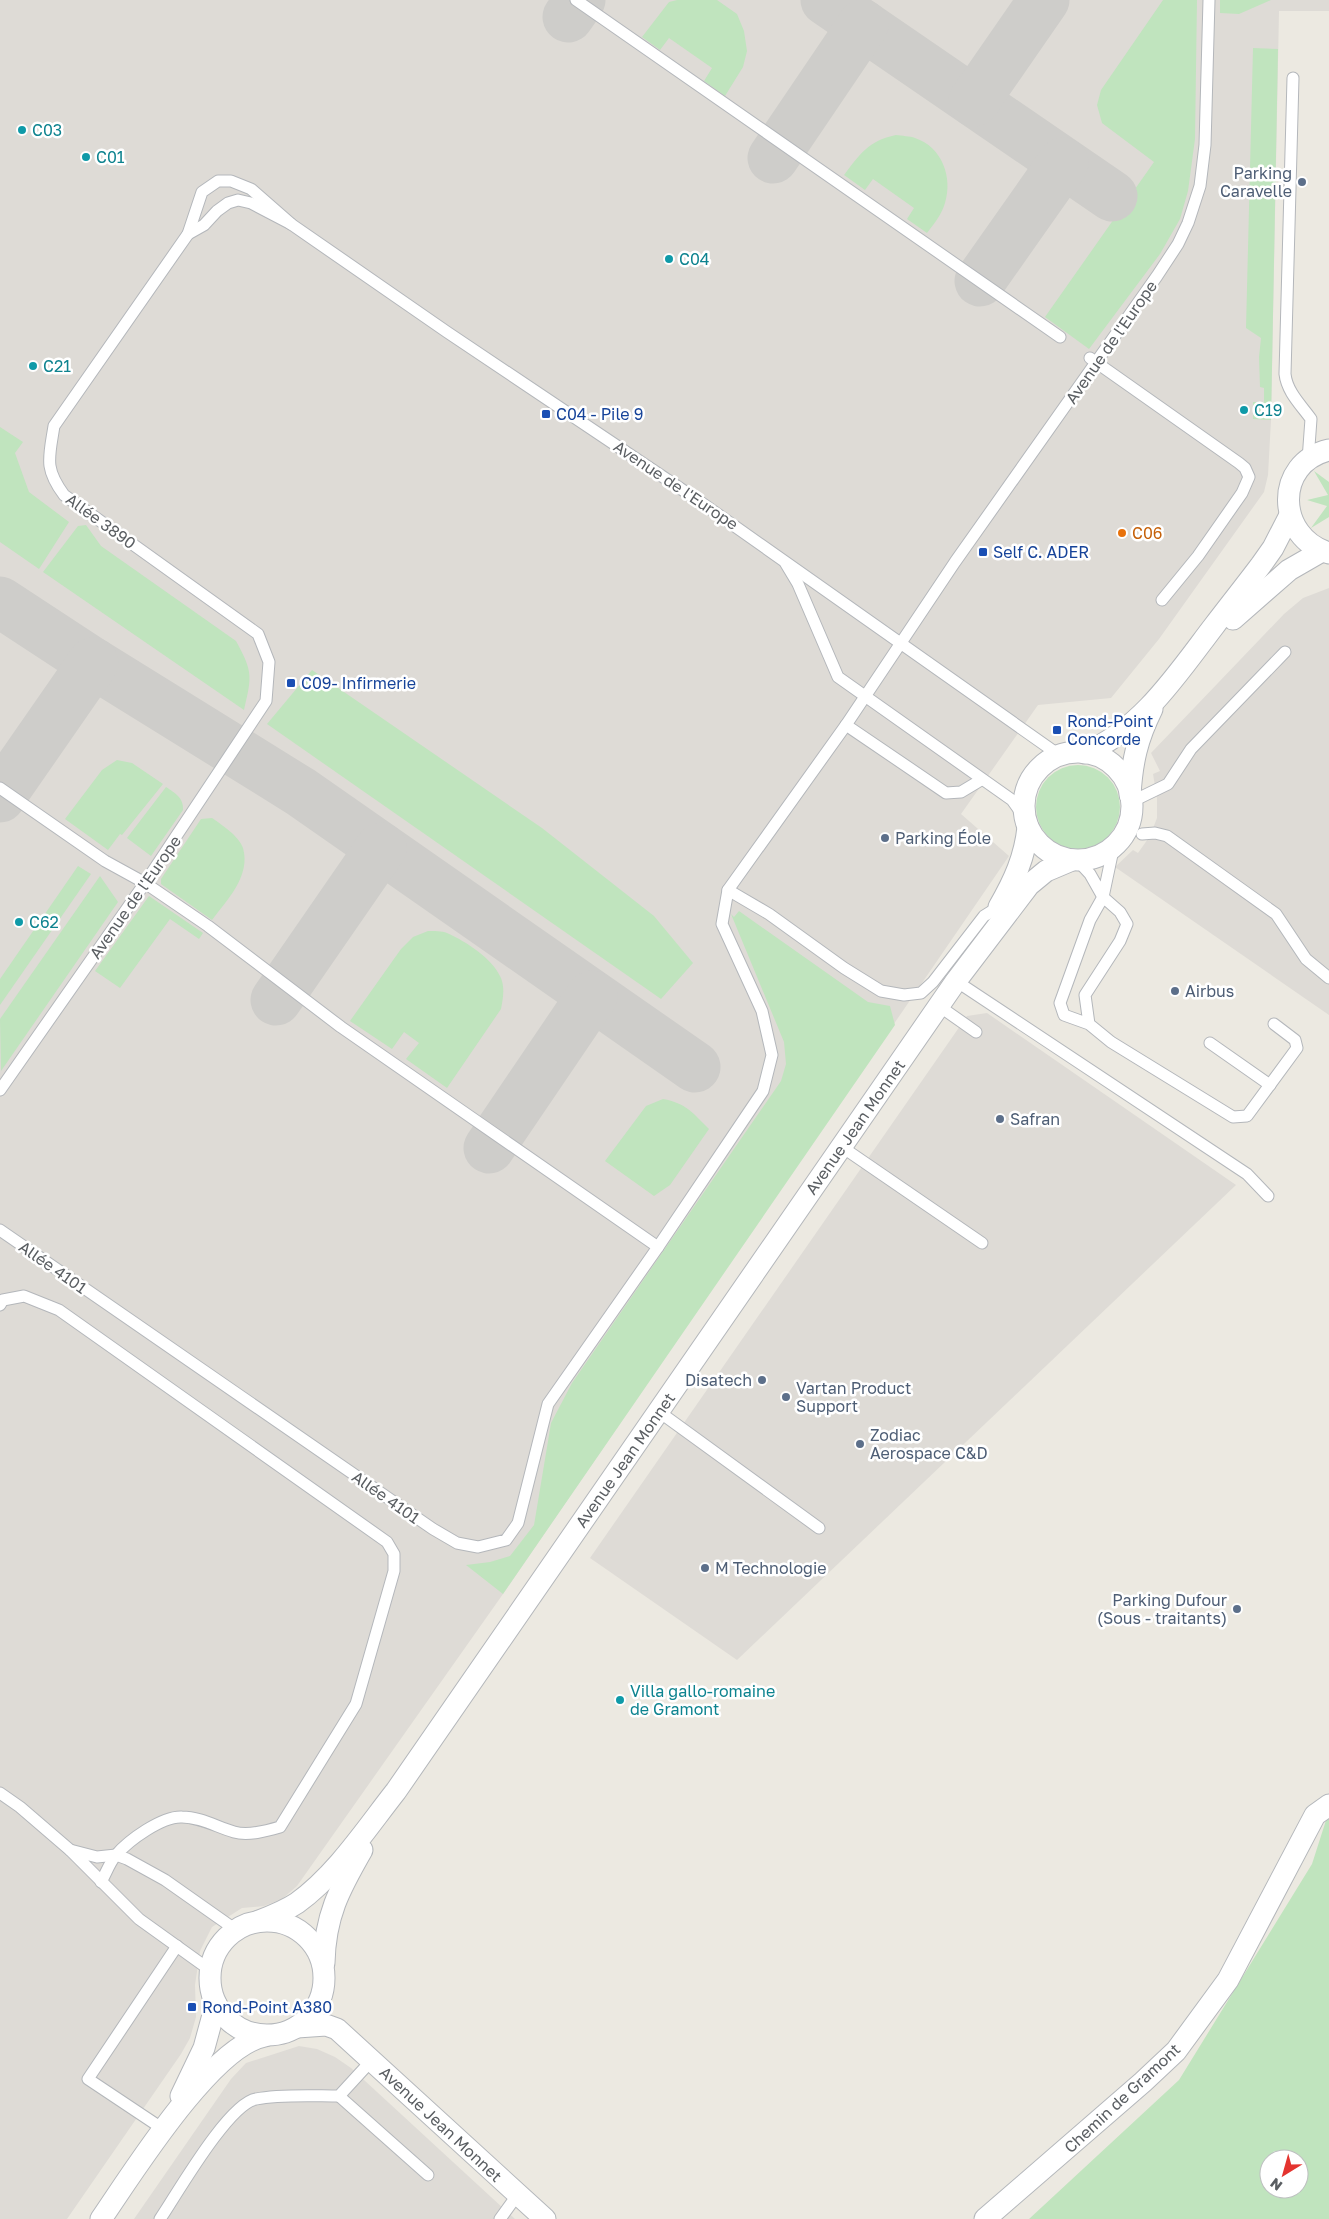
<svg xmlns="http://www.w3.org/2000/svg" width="1329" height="2219" viewBox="0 0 1329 2219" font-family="'Golos Text',sans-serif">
<rect width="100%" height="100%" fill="#ece9e1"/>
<g fill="#dedbd6">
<path d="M 0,0 L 1329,0 L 1329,11 L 1279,11 L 1271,420 L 1268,475 L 1264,492 L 1159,639 L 1111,698 L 1038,705 L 961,814 L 1009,856 L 503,1594 L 297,1886 L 282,1899 L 264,1906 L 242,1908 L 212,1927 L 200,1951 L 195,1985 L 196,2017 L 190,2038 L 181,2054 L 67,2219 L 0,2219 Z"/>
<path d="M 1329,588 L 1329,1015 L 1115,867 L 1133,850 L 1138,853 L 1150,836 L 1157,818 L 1157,798 L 1153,774 L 1160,771 L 1151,753 L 1284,614 L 1303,598 Z"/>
<path d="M 987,1013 L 1236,1185 L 737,1660 L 590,1558 L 967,1016 Z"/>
<path d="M 299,2046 L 317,2049 L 335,2057 L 351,2068 L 515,2219 L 134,2219 L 231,2079 L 246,2063 Z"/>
</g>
<g fill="#c0e4be" fill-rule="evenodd">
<path d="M 677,0 L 717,0 L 737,14 L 744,31 L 747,51 L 743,67 L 725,96 L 704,81 L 712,68 L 669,38 L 660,50 L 642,37 L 669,2 Z"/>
<path d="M 1163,0 L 1197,0 L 1195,139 L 1188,191 L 1180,219 L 1160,254 L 1089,349 L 1045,317 L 1154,162 L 1102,123 L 1097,105 L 1101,90 Z"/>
<path d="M 1220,0 L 1271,0 L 1239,14 L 1220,13 Z"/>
<path d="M 1253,48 L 1278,49 L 1271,420 L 1253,419 L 1253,402 L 1264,402 L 1264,388 L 1260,387 L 1259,357 L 1261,338 L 1246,328 Z"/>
<path d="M 896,135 C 902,136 910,136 915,138 C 942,147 953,177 945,203 C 942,214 934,224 927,233 L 907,219 L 914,208 L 873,179 L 865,190 L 844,175 C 860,154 868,141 896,135 Z"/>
<path d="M 0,427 L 23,442 L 15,453 L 29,492 L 69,522 L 39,569 L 0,542 Z"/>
<path d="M 1314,471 L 1329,482 L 1329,517 L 1311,528 L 1327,506 L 1307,500 L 1328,495 Z"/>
<path d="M 86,525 L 101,546 L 236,641 C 253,672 252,676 244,710 L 43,572 L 78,526 Z"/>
<path d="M 312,670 L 542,828 L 654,916 L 693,963 L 661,999 L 267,724 Z"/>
<path d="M 117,760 L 132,763 L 163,784 L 122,835 L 120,834 L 108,850 L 65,819 L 102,770 Z"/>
<circle cx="1078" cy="807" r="42"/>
<path d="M 166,787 C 175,793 184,798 183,810 L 151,856 L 127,838 Z"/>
<path d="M 212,818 C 222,825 239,836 243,848 C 251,876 227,900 212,920 L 161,884 L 161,879 L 201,819 Z"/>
<path d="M 78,866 L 91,874 L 0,1005 L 0,979 Z"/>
<path d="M 100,876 L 118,902 L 1,1071 L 0,1019 Z"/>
<path d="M 149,896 L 203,933 L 199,939 L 170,919 L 120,988 L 95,971 Z"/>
<path d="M 739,911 L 868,1002 L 890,1006 L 895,1025 L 503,1594 L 466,1565 L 490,1562 L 510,1556 L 534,1525 L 551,1423 L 572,1383 L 781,1081 L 786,1064 L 784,1042 L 731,914 L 734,917 Z"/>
<path d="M 428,931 C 434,931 442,931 447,933 C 467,942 493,959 501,978 C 505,988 503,999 501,1009 L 447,1088 L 406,1059 L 419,1043 L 404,1032 L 392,1049 L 350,1021 L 401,949 L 413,937 Z"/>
<path d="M 663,1099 C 686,1103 693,1113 709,1129 L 670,1185 L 654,1196 L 605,1161 L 646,1106 Z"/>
<path d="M 1329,1811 L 1329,2219 L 1029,2219 L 1179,2080 L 1312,1864 ZM 1269,2159 L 1299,2159 L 1299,2189 L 1269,2189 Z"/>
</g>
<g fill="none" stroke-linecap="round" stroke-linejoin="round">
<g stroke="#cecdca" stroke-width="51">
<path d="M 826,0 L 1112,196"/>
<path d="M 568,17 L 580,0"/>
<path d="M 974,101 L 1044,0"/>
<path d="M 773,158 L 863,25"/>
<path d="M 980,281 L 1063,163"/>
<path d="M 0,602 L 93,663 L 301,792 L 695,1067"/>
<path d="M 0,797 L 93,663"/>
<path d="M 276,1000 L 381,848"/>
<path d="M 489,1148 L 592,996"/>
</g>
<defs>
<g id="lane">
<path d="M 576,0 L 1060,337"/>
<path d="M 1293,78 L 1285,374 C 1287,392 1301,405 1311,419 L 1308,460"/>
<path d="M 188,234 L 204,225 L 217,211 L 228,203 L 238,200 L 251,203 L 291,224 L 447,332 L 699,501 L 1059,755"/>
<path d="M 1090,358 L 1239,463 L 1245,468 L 1249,477 L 1242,493 L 1198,556 L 1162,600"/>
<path d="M 786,564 L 798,584 L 838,677 L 1012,800 L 1025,818"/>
<path d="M 846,725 L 946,793 L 961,792 L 981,780"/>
<path d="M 0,788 L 105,861 L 145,883 L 208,926 L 341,1027 L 658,1247"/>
<path d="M 1131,802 L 1168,784 L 1191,749 L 1285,652"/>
<path d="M 1142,834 L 1155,833 L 1167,836 L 1276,914 L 1306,959 L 1329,978"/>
<path d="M 1077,860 L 1090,874 L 1103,897 L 1114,845"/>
<path d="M 728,890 L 769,914 L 844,968 L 881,991 L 904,995 L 921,993 L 933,982 L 984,916 L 1000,906"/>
<path d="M 956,981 L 1247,1174 L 1268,1196"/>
<path d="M 939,1006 L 976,1032"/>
<path d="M 1089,1024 L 1085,995 L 1120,941 L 1127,924 L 1120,912 L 1103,897 L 1090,920 L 1060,1003 L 1064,1015 L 1089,1024 L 1111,1042 L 1233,1117 L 1247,1116 L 1297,1048 L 1295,1040 L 1274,1024"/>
<path d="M 1210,1043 L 1270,1085"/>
<path d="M 0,1090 L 145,883 L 266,701 L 269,662 L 258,634 L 64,495 C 44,468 49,458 54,426 L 188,234 L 202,192 L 218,181 L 231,181 L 251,189 L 291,224"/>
<path d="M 842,1147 L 982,1243"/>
<path d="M 0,1230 L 433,1529 L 457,1543 L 478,1547 L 506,1540 L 518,1523 L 548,1404 L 658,1247 L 763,1091 L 772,1055 L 762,1011 L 722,924 L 728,890 L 846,725 L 955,562 L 1157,276 L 1178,244 L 1188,223 L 1200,186 L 1205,145 L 1209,0"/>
<path d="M 0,1305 L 3,1300 L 24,1296 L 59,1310 L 387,1542 L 394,1554 L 394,1571 L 356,1704 L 280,1827 C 266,1831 248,1836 234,1832 C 217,1827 200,1817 182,1817 C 162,1816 129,1840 116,1855 C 110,1862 106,1873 101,1882"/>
<path d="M 658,1411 L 819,1528"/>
<path d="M 0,1793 L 20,1807 L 70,1850"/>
<path d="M 210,1970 L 139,1919 L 70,1850 L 97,1857 L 116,1855 L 127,1859 L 165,1880 L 236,1930"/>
<path d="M 339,2096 L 428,2175"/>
<path d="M 163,2129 L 88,2079 L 177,1946"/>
<path d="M 160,2219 C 177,2194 228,2104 256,2099 C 280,2094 314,2096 339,2096 L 372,2060"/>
<path d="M 500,2219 L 518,2194"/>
</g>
<g id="street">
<path d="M 1329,450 C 1274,463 1276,537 1329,553"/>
<path d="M 1233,619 L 1289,570 L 1322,551"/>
<circle cx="1078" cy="806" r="54"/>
<path d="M 1085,753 C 1142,729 1178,673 1214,626 C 1230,605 1246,585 1261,565 L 1273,548 L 1290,515"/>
<path d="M 1130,795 C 1132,762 1137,739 1152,709"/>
<path d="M 999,907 C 1014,881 1025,857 1028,827"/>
<path d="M 259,1921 C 272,1916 285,1911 297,1903 C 337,1874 366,1829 396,1791 L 956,981 L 1029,885 L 1046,871 L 1072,860"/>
<circle cx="267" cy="1978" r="57"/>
<path d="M 324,1963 C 325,1916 339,1890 362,1850"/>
<path d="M 297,2027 L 326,2025 L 337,2029 L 545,2219"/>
<path d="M 181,2096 L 204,2048 L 216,2004"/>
<path d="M 101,2219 C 132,2174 212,2045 265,2036"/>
<path d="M 985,2219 L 1143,2082 L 1176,2051 L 1228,1980 L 1315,1815 L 1329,1805"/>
</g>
</defs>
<use href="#lane" stroke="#b4b7bb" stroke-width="13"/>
<use href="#street" stroke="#b4b7bb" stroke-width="23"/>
<use href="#lane" stroke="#fff" stroke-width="11"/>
<use href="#street" stroke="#fff" stroke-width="21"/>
</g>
<g fill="#0f9aa8" stroke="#fff" stroke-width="2">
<circle cx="22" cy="130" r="5"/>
<circle cx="86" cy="157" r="5"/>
<circle cx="669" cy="259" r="5"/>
<circle cx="33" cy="366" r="5"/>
<circle cx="1244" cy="410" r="5"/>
<circle cx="19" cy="922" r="5"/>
<circle cx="620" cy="1700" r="5"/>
</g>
<g fill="#5c6f8a" stroke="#fff" stroke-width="2">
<circle cx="1302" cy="182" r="5"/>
<circle cx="885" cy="838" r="5"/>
<circle cx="1175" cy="991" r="5"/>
<circle cx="1000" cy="1119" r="5"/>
<circle cx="762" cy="1380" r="5"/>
<circle cx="786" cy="1397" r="5"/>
<circle cx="860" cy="1444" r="5"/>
<circle cx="705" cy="1568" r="5"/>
<circle cx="1237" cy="1609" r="5"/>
</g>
<g fill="#1a4fb4" stroke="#fff" stroke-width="2">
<rect x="541" y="409" width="10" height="10" rx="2.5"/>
<rect x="978" y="547" width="10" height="10" rx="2.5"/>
<rect x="286" y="678" width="10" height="10" rx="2.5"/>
<rect x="1052" y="725" width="10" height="10" rx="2.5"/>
<rect x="187" y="2002" width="10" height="10" rx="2.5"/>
</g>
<circle fill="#e8710a" stroke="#fff" stroke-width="2" cx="1122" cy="533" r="5"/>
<g text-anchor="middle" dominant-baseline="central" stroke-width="5" stroke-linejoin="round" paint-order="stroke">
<g font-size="16" fill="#0d838f" stroke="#fff" text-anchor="start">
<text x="32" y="130">C03</text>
<text x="96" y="157">C01</text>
<text x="679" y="259">C04</text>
<text x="43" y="366">C21</text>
<text x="1254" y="410">C19</text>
<text x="29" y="922">C62</text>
<text x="630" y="1691">Villa gallo-romaine<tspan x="630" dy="18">de Gramont</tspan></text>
</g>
<g font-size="16" fill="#4e5e75" stroke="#fff" text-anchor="start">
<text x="1292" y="173" text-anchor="end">Parking<tspan x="1292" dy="18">Caravelle</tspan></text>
<text x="895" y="838">Parking Éole</text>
<text x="1185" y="991">Airbus</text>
<text x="1010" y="1119">Safran</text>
<text x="752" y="1380" text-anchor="end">Disatech</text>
<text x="796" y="1388">Vartan Product<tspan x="796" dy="18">Support</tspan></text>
<text x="870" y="1435">Zodiac<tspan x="870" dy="18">Aerospace C&amp;D</tspan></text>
<text x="715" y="1568">M Technologie</text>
<text x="1227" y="1600" text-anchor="end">Parking Dufour<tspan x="1227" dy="18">(Sous - traitants)</tspan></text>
</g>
<g font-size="16" fill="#5a5e62" stroke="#fff">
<text transform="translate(1111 342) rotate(-55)">Avenue de l'Europe</text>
<text transform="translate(676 485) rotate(34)">Avenue de l'Europe</text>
<text transform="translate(101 521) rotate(36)">Allée 3890</text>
<text transform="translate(135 897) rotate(-55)">Avenue de l'Europe</text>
<text transform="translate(855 1127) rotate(-55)">Avenue Jean Monnet</text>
<text transform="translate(53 1267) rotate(35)">Allée 4101</text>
<text transform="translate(625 1460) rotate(-55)">Avenue Jean Monnet</text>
<text transform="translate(386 1497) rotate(35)">Allée 4101</text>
<text transform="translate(1122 2098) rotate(-43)">Chemin de Gramont</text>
<text transform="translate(441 2124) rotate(43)">Avenue Jean Monnet</text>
</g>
<g font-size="16" fill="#164399" stroke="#fff" text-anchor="start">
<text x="556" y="414">C04 - Pile 9</text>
<text x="993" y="552">Self C. ADER</text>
<text x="301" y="683">C09- Infirmerie</text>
<text x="1067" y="721">Rond-Point<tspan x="1067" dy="18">Concorde</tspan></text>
<text x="202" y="2007">Rond-Point A380</text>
</g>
<g font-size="16" fill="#c56008" stroke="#fff" text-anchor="start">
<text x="1132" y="533">C06</text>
</g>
</g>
<g transform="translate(1284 2174) rotate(217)"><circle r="24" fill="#ffffff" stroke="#bdbfc0"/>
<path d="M0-4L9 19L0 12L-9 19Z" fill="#e4342f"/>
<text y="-8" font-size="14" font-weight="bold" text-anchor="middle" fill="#5a5e62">N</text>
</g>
</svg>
